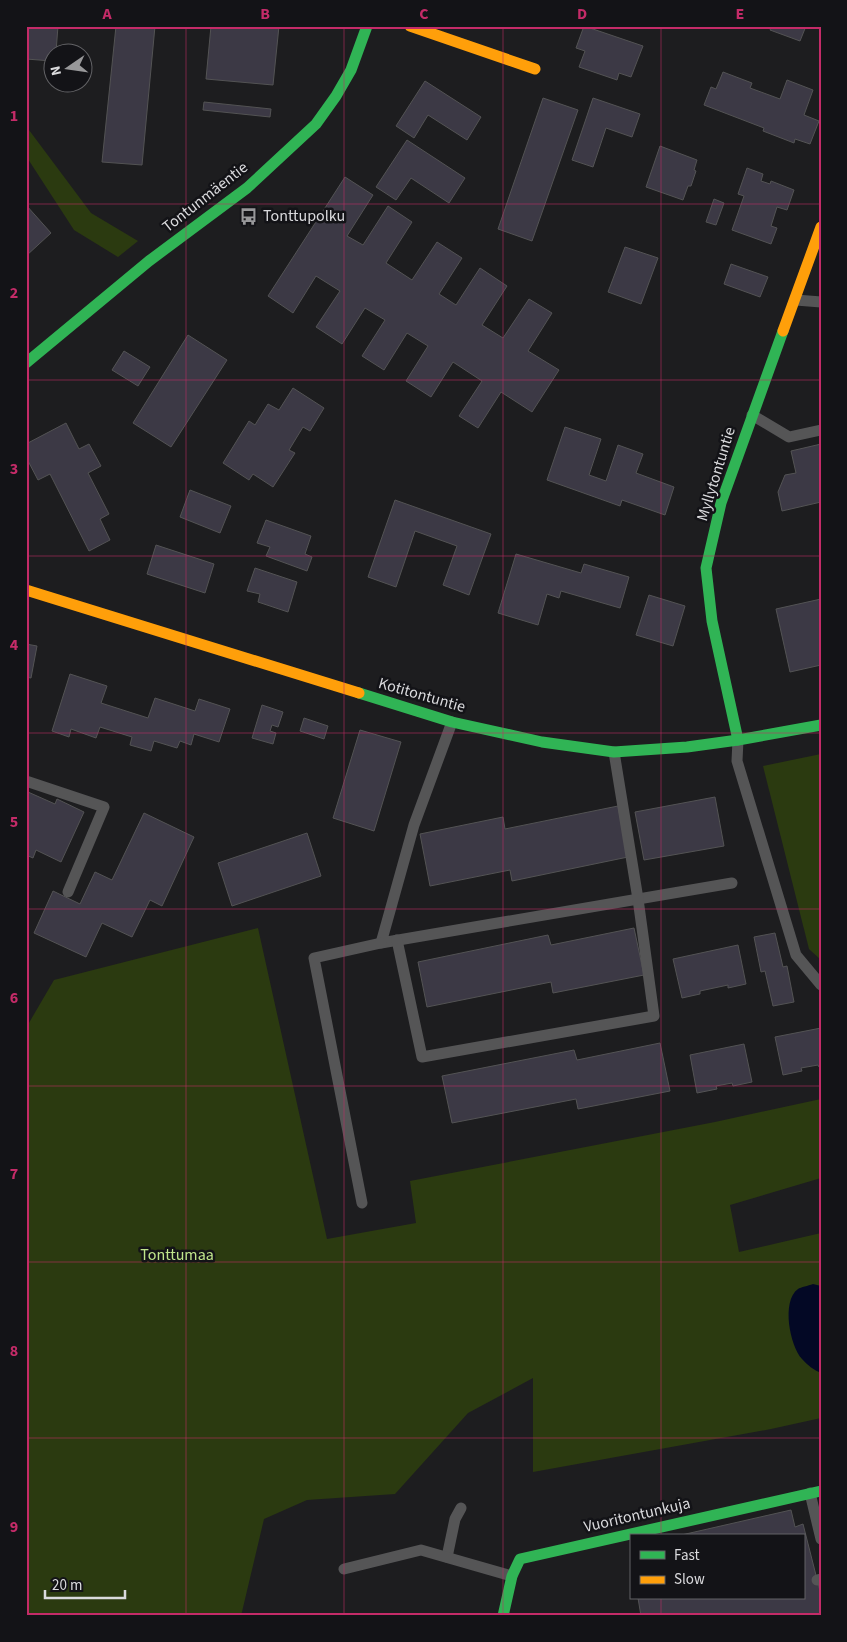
<svg xmlns="http://www.w3.org/2000/svg" width="847" height="1642" viewBox="0 0 847 1642" font-family="'Source Sans 3',sans-serif">
<rect width="100%" height="100%" fill="#1d1d1f"/>
<g fill="#2b3a10">
<path d="M 26,126 L 91,213 L 138,241 L 118,257 L 74,230 L 26,156 Z"/>
<path d="M 821,754 L 821,960 L 809,949 L 763,766 Z"/>
<path d="M 258,928 L 327,1239 L 416,1223 L 410,1181 L 715,1122 L 821,1099 L 821,1178 L 730,1205 L 739,1252 L 821,1233 L 821,1418 L 771,1429 L 533,1472 L 533,1378 L 468,1413 L 395,1494 L 307,1500 L 264,1519 L 241,1616 L 26,1616 L 26,1028 L 54,980 Z"/>
</g>
<path fill="#030825" d="M 813,1284 L 821,1286 L 821,1373 C 814,1370 807,1365 802,1359 C 790,1346 781,1301 798,1289 C 801,1287 808,1286 813,1284 Z"/>
<g fill="#3c3945" stroke="#535354">
<path d="M 26,26 L 58,26 L 56,52 L 52,52 L 52,61 L 26,59 Z"/>
<path d="M 116,26 L 155,26 L 142,165 L 102,162 Z"/>
<path d="M 211,26 L 279,26 L 273,85 L 206,79 Z"/>
<path d="M 584,26 L 643,46 L 631,77 L 619,73 L 617,80 L 579,67 L 585,51 L 576,48 Z"/>
<path d="M 772,26 L 806,26 L 800,41 L 770,30 Z"/>
<path d="M 723,72 L 752,83 L 750,88 L 780,99 L 787,80 L 813,90 L 804,115 L 819,121 L 810,144 L 795,139 L 794,143 L 763,131 L 764,128 L 704,105 L 711,87 L 716,89 Z"/>
<path d="M 425,81 L 481,117 L 467,140 L 428,115 L 414,138 L 396,126 Z"/>
<path d="M 543,98 L 578,110 L 532,241 L 498,229 Z"/>
<path d="M 593,98 L 640,114 L 632,137 L 606,128 L 593,167 L 572,160 Z"/>
<path d="M 204,102 L 271,109 L 270,117 L 203,110 Z"/>
<path d="M 407,140 L 465,178 L 449,203 L 411,178 L 396,200 L 376,187 Z"/>
<path d="M 660,146 L 697,160 L 694,170 L 696,171 L 691,186 L 688,186 L 683,200 L 646,187 Z"/>
<path d="M 747,168 L 763,174 L 761,181 L 770,184 L 771,181 L 794,190 L 787,210 L 777,207 L 771,226 L 777,228 L 771,244 L 732,230 L 744,196 L 738,194 Z"/>
<path d="M 345,177 L 373,195 L 347,236 L 363,245 L 388,206 L 412,222 L 386,263 L 412,280 L 437,242 L 462,258 L 439,294 L 456,305 L 480,268 L 507,286 L 482,325 L 503,338 L 529,299 L 552,313 L 528,351 L 559,370 L 532,412 L 501,392 L 478,428 L 459,416 L 482,381 L 453,362 L 431,397 L 406,381 L 428,346 L 407,333 L 384,370 L 362,356 L 385,320 L 365,308 L 342,344 L 316,327 L 340,291 L 316,276 L 293,313 L 268,296 Z"/>
<path d="M 714,199 L 724,203 L 716,225 L 706,222 Z"/>
<path d="M 26,205 L 51,233 L 26,256 Z"/>
<path d="M 625,247 L 658,258 L 641,304 L 608,292 Z"/>
<path d="M 731,264 L 768,277 L 760,297 L 724,284 Z"/>
<path d="M 188,335 L 227,360 L 171,447 L 133,423 Z"/>
<path d="M 124,351 L 150,367 L 138,386 L 112,370 Z"/>
<path d="M 293,388 L 324,408 L 310,431 L 303,427 L 289,450 L 295,453 L 273,487 L 253,474 L 249,480 L 223,463 L 249,421 L 255,425 L 268,404 L 279,410 Z"/>
<path d="M 66,423 L 79,449 L 89,444 L 101,466 L 88,473 L 109,514 L 100,519 L 110,540 L 89,551 L 50,474 L 38,480 L 26,457 L 26,444 Z"/>
<path d="M 565,427 L 601,439 L 589,475 L 606,481 L 618,445 L 643,454 L 636,473 L 674,487 L 665,515 L 622,500 L 620,506 L 547,480 Z"/>
<path d="M 821,444 L 821,502 L 782,511 L 778,492 L 785,475 L 796,473 L 791,451 Z"/>
<path d="M 190,490 L 231,506 L 220,533 L 180,517 Z"/>
<path d="M 395,500 L 491,534 L 469,595 L 443,585 L 457,546 L 415,531 L 396,587 L 368,577 Z"/>
<path d="M 266,520 L 311,536 L 305,554 L 312,557 L 307,571 L 266,556 L 270,547 L 257,543 Z"/>
<path d="M 156,545 L 214,564 L 205,593 L 147,574 Z"/>
<path d="M 516,554 L 581,573 L 584,564 L 629,577 L 620,608 L 561,591 L 559,598 L 547,594 L 538,625 L 498,613 Z"/>
<path d="M 255,568 L 297,582 L 288,612 L 258,602 L 260,594 L 247,591 Z"/>
<path d="M 649,595 L 685,606 L 673,646 L 636,635 Z"/>
<path d="M 821,599 L 821,665 L 790,672 L 776,609 Z"/>
<path d="M 26,644 L 37,646 L 31,678 L 26,677 Z"/>
<path d="M 70,674 L 107,686 L 101,703 L 148,718 L 155,698 L 195,711 L 199,699 L 230,709 L 219,742 L 194,734 L 191,745 L 180,741 L 177,748 L 154,741 L 151,751 L 130,745 L 132,737 L 100,727 L 96,738 L 71,729 L 69,737 L 52,731 Z"/>
<path d="M 262,705 L 283,712 L 278,727 L 272,725 L 270,731 L 276,733 L 273,744 L 252,738 Z"/>
<path d="M 304,718 L 328,726 L 324,739 L 300,731 Z"/>
<path d="M 360,730 L 401,742 L 374,831 L 333,818 Z"/>
<path d="M 28,792 L 55,804 L 57,799 L 84,812 L 61,862 L 36,850 L 33,858 L 26,855 L 26,796 Z"/>
<path d="M 715,797 L 724,846 L 644,860 L 635,812 Z"/>
<path d="M 618,806 L 628,857 L 512,881 L 510,870 L 430,886 L 420,834 L 503,817 L 505,829 Z"/>
<path d="M 144,813 L 194,837 L 162,906 L 150,900 L 132,937 L 102,923 L 86,957 L 34,933 L 53,891 L 80,904 L 95,872 L 112,880 Z"/>
<path d="M 307,833 L 321,876 L 232,906 L 218,863 Z"/>
<path d="M 634,928 L 644,975 L 553,993 L 551,982 L 427,1007 L 418,962 L 548,935 L 551,945 Z"/>
<path d="M 775,933 L 783,967 L 787,966 L 794,1002 L 773,1006 L 765,971 L 761,972 L 754,937 Z"/>
<path d="M 738,945 L 746,984 L 728,988 L 728,985 L 700,991 L 700,994 L 682,998 L 673,959 Z"/>
<path d="M 821,1028 L 821,1067 L 819,1067 L 818,1065 L 801,1068 L 802,1071 L 783,1075 L 775,1037 Z"/>
<path d="M 660,1043 L 670,1091 L 578,1109 L 576,1099 L 452,1123 L 442,1076 L 574,1050 L 577,1060 Z"/>
<path d="M 744,1044 L 752,1082 L 733,1086 L 732,1083 L 716,1086 L 717,1089 L 697,1093 L 690,1055 Z"/>
<path d="M 791,1510 L 795,1527 L 803,1524 L 821,1595 L 821,1616 L 641,1616 L 638,1598 L 803,1598 L 803,1536 L 677,1536 Z"/>
</g>
<g fill="none" stroke-linecap="round" stroke-linejoin="round">
<g stroke="#555556" stroke-width="11">
<path d="M 796,300 L 821,302"/>
<path d="M 752,415 L 789,437 L 821,430"/>
<path d="M 452,722 L 414,825 L 381,943 L 732,883"/>
<path d="M 738,740 L 737,761 L 796,955 L 821,985"/>
<path d="M 26,781 L 104,807 L 68,892"/>
<path d="M 397,940 L 422,1057 L 654,1016 L 638,899 L 614,752"/>
<path d="M 362,1203 L 314,958 L 381,943"/>
<path d="M 810,1493 L 821,1539"/>
<path d="M 447,1557 L 455,1519 L 461,1508"/>
<path d="M 344,1569 L 421,1550 L 512,1576"/>
<path d="M 817,1580 L 821,1579"/>
</g>
<g stroke="#30b455" stroke-width="11">
<path d="M 26,363 L 149,261 L 247,188 L 316,124 L 336,96 L 351,70 L 367,26"/>
<path d="M 359,693 L 452,722 L 542,742 L 614,752 L 687,747 L 738,740 L 821,725"/>
<path d="M 738,740 L 712,621 L 706,568 L 721,503 L 783,331"/>
<path d="M 503,1616 L 512,1576 L 520,1559 L 821,1491"/>
</g>
<g stroke="#ff9f0a" stroke-width="11">
<path d="M 410,26 L 535,69"/>
<path d="M 783,331 L 821,227"/>
<path d="M 26,590 L 359,693"/>
</g>
</g>
<path fill="none" stroke="#c42b68" stroke-width="1" stroke-opacity="0.55" d="M 186,26 L 186,1616M 344,26 L 344,1616M 503,26 L 503,1616M 661,26 L 661,1536M 26,204 L 821,204M 26,380 L 821,380M 26,556 L 821,556M 26,733 L 821,733M 26,909 L 821,909M 26,1086 L 821,1086M 26,1262 L 821,1262M 26,1438 L 821,1438M 661,1598 L 661,1616"/>
<defs>
<symbol id="bus-bare" viewBox="-9 -9 18 18"><path d="M-5-6H5V4H4V6H2V4H-2V6H-4V4H-5ZM-3.5-4V0h7V-4ZM-3.5 1.2v1.5H-2V1.2ZM2 1.2v1.5H3.5V1.2Z" fill="#98989a" stroke="#131317" stroke-width="2.5" paint-order="stroke"/></symbol>
</defs>
<g fill-rule="evenodd">
<use href="#bus-bare" x="236" y="204" width="25" height="25"/>
</g>
<g text-anchor="middle" dominant-baseline="central" stroke-width="5" stroke-linejoin="round" paint-order="stroke">
<g font-size="16" fill="#dadadd" stroke="#131317">
<text transform="translate(205 197) rotate(-38)">Tontunmäentie</text>
<text transform="translate(716 474) rotate(-73)">Myllytontuntie</text>
<text transform="translate(422 695) rotate(16)">Kotitontuntie</text>
<text transform="translate(637 1515) rotate(-13)">Vuoritontunkuja</text>
</g>
<g font-size="16" fill="#dadadd" stroke="#131317" text-anchor="start">
<text x="263" y="216">Tonttupolku</text>
</g>
<g font-size="16" fill="#c0e58b" stroke="#131317">
<text x="177" y="1255">Tonttumaa</text>
</g>
</g>
<rect width="847" height="1642" fill="none" stroke="#131317" stroke-width="55"/>
<rect x="630" y="1534" width="175" height="65" fill="#131317" stroke="#636366"/>
<rect x="640" y="1551" width="25" height="8" fill="#30b455" stroke="#636366"/>
<text x="674" y="1560" font-size="15" fill="#dadadd">Fast</text>
<rect x="640" y="1576" width="25" height="8" fill="#ff9f0a" stroke="#636366"/>
<text x="674" y="1584" font-size="15" fill="#dadadd">Slow</text>
<g transform="translate(68 68) rotate(257)"><circle r="24" fill="#131317" stroke="#636366"/>
<path d="M0-4L9 19L0 12L-9 19Z" fill="#98989a"/>
<text y="-8" font-size="14" font-weight="bold" text-anchor="middle" fill="#dadadd">N</text>
</g>
<path d="M45 1590v8h80v-8" fill="none" stroke="#dadadd" stroke-width="2.5"/>
<text x="52" y="1590" font-size="15" fill="#dadadd" stroke="#131317" stroke-width="4" paint-order="stroke">20 m</text>
<rect x="28" y="28" width="792" height="1586" fill="none" stroke="#c42b68" stroke-width="2"/>
<g font-size="16" text-anchor="middle" font-weight="bold" fill="#c42b68">
<text x="107" y="19">A</text>
<text x="265" y="19">B</text>
<text x="424" y="19">C</text>
<text x="582" y="19">D</text>
<text x="740" y="19">E</text>
<text x="14" y="121">1</text>
<text x="14" y="298">2</text>
<text x="14" y="474">3</text>
<text x="14" y="650">4</text>
<text x="14" y="827">5</text>
<text x="14" y="1003">6</text>
<text x="14" y="1179">7</text>
<text x="14" y="1356">8</text>
<text x="14" y="1532">9</text>
</g>
</svg>
